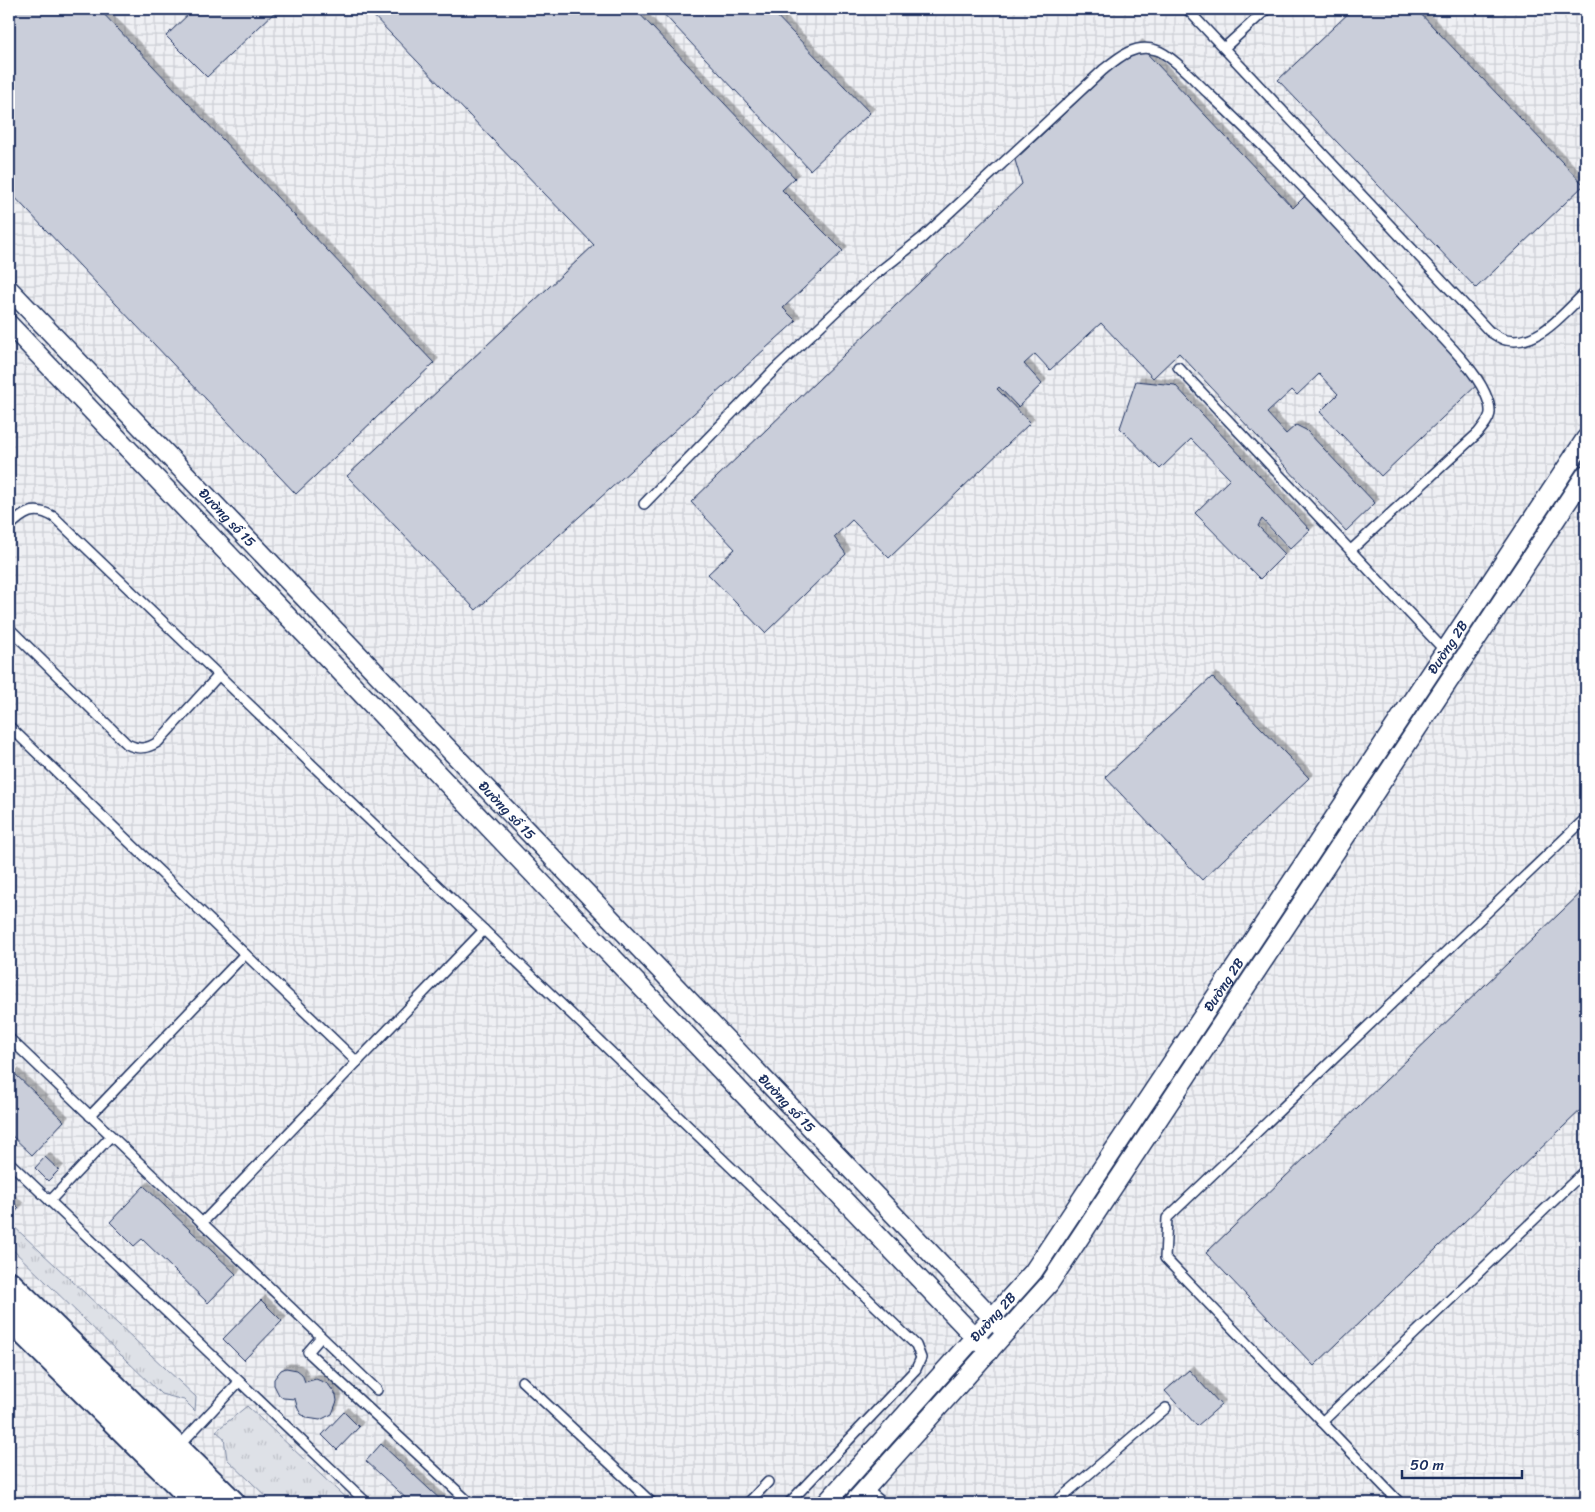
<svg xmlns="http://www.w3.org/2000/svg" width="1595" height="1512" viewBox="0 0 1595 1512" font-family="Sriracha,sans-serif">
<defs>
<pattern id="industrial-grid" width="8" height="8" patternUnits="userSpaceOnUse" patternTransform="scale(1.25)"><rect width="8" height="8" fill="#eff0f4"/><path d="M0 4h8M4 0v8" fill="none" stroke="#ccced4"/></pattern>
<pattern id="grass-tufts" width="24" height="20" patternUnits="userSpaceOnUse" patternTransform="scale(1.25)"><rect width="24" height="20" fill="#dee1e7"/><path d="M3 7l-1-3M5 7V3M7 7l1-3M15 17l-1-3M17 17v-4M19 17l1-3" fill="none" stroke="#bec1c9"/></pattern>
<filter id="shadow"><feDropShadow dx="4.5" dy="-4.5" stdDeviation="0" flood-color="#0004"/></filter>
</defs>
<rect width="100%" height="100%" fill="#fff"/>
<filter id="ink" filterUnits="userSpaceOnUse"><feTurbulence type="fractalNoise" baseFrequency=".02" numOctaves="2"/><feDisplacementMap in="SourceGraphic" scale="10" xChannelSelector="R" yChannelSelector="G"/><feConvolveMatrix kernelMatrix="1 2 1 2 8 2 1 2 1" color-interpolation-filters="sRGB"/></filter>
<g filter="url(#ink)">
<rect fill="url(#industrial-grid)" x="9" y="9" width="1577" height="1494"/>
<g fill="url(#grass-tufts)" stroke="#7c88a2">
<path d="M 9,1222 L 196,1397 L 195,1411 L 184,1400 L 161,1394 L 9,1246 Z"/>
<path d="M 247,1406 L 351,1503 L 273,1503 L 227,1459 L 224,1438 L 216,1431 Z"/>
</g>
<g fill="#caceda" stroke="#1b2f5e" filter="url(#shadow)">
<path d="M 10,9 L 99,9 L 434,363 L 296,494 L 9,191 Z"/>
<path d="M 194,9 L 278,9 L 207,77 L 166,36 Z"/>
<path d="M 367,9 L 635,9 L 795,178 L 782,190 L 843,251 L 783,308 L 796,321 L 476,610 L 347,476 L 594,245 Z"/>
<path d="M 659,9 L 770,9 L 870,113 L 810,170 Z"/>
<path d="M 1353,9 L 1416,9 L 1584,185 L 1476,288 L 1278,80 Z"/>
<path d="M 1138,44 L 1293,208 L 1305,196 L 1480,382 L 1381,476 L 1320,412 L 1338,394 L 1319,374 L 1297,395 L 1292,390 L 1267,413 L 1286,434 L 1296,425 L 1306,430 L 1375,503 L 1346,531 L 1179,353 L 1153,378 L 1101,323 L 1050,370 L 1035,354 L 1024,364 L 1042,384 L 1018,407 L 999,387 L 997,389 L 1030,423 L 889,558 L 852,520 L 834,537 L 846,554 L 765,633 L 708,574 L 735,549 L 691,502 L 1022,184 L 1015,160 Z"/>
<path d="M 1136,381 L 1175,385 L 1310,530 L 1290,549 L 1262,519 L 1258,526 L 1285,554 L 1260,579 L 1195,513 L 1230,479 L 1191,439 L 1160,469 L 1120,428 Z"/>
<path d="M 1212,677 L 1309,778 L 1202,880 L 1105,777 Z"/>
<path d="M 1586,888 L 1586,1105 L 1314,1366 L 1206,1253 Z"/>
<path d="M 14,1073 L 64,1121 L 32,1155 L 9,1133 L 9,1078 Z"/>
<path d="M 45,1157 L 59,1170 L 48,1181 L 35,1168 Z"/>
<path d="M 144,1186 L 236,1274 L 208,1303 L 142,1239 L 134,1246 L 110,1222 Z"/>
<path d="M 9,1198 L 19,1208 L 9,1219 Z"/>
<path d="M 261,1300 L 282,1321 L 244,1360 L 223,1339 Z"/>
<path d="M 286,1368 L 297,1370 L 302,1374 L 305,1382 L 316,1379 L 328,1384 L 336,1395 L 337,1401 L 332,1414 L 320,1420 L 307,1418 L 301,1414 L 298,1409 L 295,1399 L 283,1398 L 279,1395 L 274,1385 L 274,1379 L 281,1370 Z"/>
<path d="M 1189,1370 L 1221,1405 L 1197,1426 L 1165,1391 Z"/>
<path d="M 344,1412 L 359,1427 L 337,1450 L 322,1435 Z"/>
<path d="M 381,1444 L 444,1503 L 411,1503 L 366,1461 Z"/>
</g>
<g fill="none" stroke-linecap="round" stroke-linejoin="round">
<defs>
<g id="lane">
<path d="M 1187,9 L 1489,331 C 1494,334 1500,339 1506,340 C 1539,347 1564,312 1586,292"/>
<path d="M 1224,48 L 1267,9"/>
<path d="M 1178,367 L 1445,651"/>
<path d="M 644,504 L 776,368 L 871,278 L 922,238 L 1103,70 C 1119,57 1135,43 1156,50 C 1171,54 1196,82 1208,93 C 1284,164 1354,241 1423,317 C 1442,338 1474,368 1485,393 C 1494,413 1491,417 1478,433 L 1351,550"/>
<path d="M 9,527 C 23,513 34,505 54,517 L 916,1345 L 921,1358 L 916,1369 L 789,1503"/>
<path d="M 9,628 L 127,744 C 138,750 147,749 158,742 L 219,675"/>
<path d="M 9,726 L 357,1062"/>
<path d="M 9,1038 L 377,1390"/>
<path d="M 90,1116 L 245,954"/>
<path d="M 9,1162 L 367,1503"/>
<path d="M 50,1201 L 111,1136"/>
<path d="M 202,1223 L 484,930"/>
<path d="M 321,1337 L 308,1352 L 470,1503"/>
<path d="M 522,1381 L 652,1503"/>
<path d="M 1322,1422 L 1586,1170"/>
<path d="M 178,1447 L 239,1382"/>
<path d="M 866,1489 L 883,1503"/>
<path d="M 748,1503 L 768,1482"/>
<path d="M 1055,1503 L 1166,1408"/>
<path d="M 1400,1503 L 1165,1258 L 1167,1218 L 1586,818"/>
</g>
<g id="street">
<path id="s1" d="M 9,289 L 1006,1332"/>
<path d="M 9,324 L 989,1352"/>
<path id="s2" d="M 826,1503 L 1033,1272 L 1586,438"/>
<path d="M 853,1503 L 1049,1284 L 1586,474"/>
</g>
<g id="secondary">
<path d="M 9,1284 L 232,1503"/>
<path d="M 9,1317 L 198,1503"/>
</g>
</defs>
<use href="#lane" stroke="#1b2f5e" stroke-width="12"/>
<use href="#street" stroke="#1b2f5e" stroke-width="21"/>
<use href="#secondary" stroke="#1b2f5e" stroke-width="29"/>
<use href="#lane" stroke="#fff" stroke-width="9"/>
<use href="#street" stroke="#fff" stroke-width="18"/>
<use href="#secondary" stroke="#fff" stroke-width="25"/>
</g>
</g>
<g text-anchor="middle" dominant-baseline="central" stroke-width="5" stroke-linejoin="round" paint-order="stroke">
<g font-size="14" fill="#1b2f5e" stroke="#fff">
<text stroke="none"><textPath href="#s1" startOffset="316">Đường số 15</textPath></text>
<text stroke="none"><textPath href="#s2" startOffset="1060">Đường 2B</textPath></text>
<text stroke="none"><textPath href="#s1" startOffset="721">Đường số 15</textPath></text>
<text stroke="none"><textPath href="#s2" startOffset="655">Đường 2B</textPath></text>
<text stroke="none"><textPath href="#s1" startOffset="1126">Đường số 15</textPath></text>
<text stroke="none"><textPath href="#s2" startOffset="250">Đường 2B</textPath></text>
</g>
</g>
<rect width="1595" height="1512" fill="none" stroke="#fff" stroke-width="30"/>
<rect x="15" y="15" width="1565" height="1482" fill="none" stroke="#1b2f5e" stroke-width="2" filter="url(#ink)"/>
<path d="M1402 1470v8h120v-8" fill="none" stroke="#1b2f5e" stroke-width="2.5"/>
<text x="1410" y="1470" font-size="15" fill="#1b2f5e" stroke="#ffffff" stroke-width="4" paint-order="stroke">50 m</text>
</svg>
